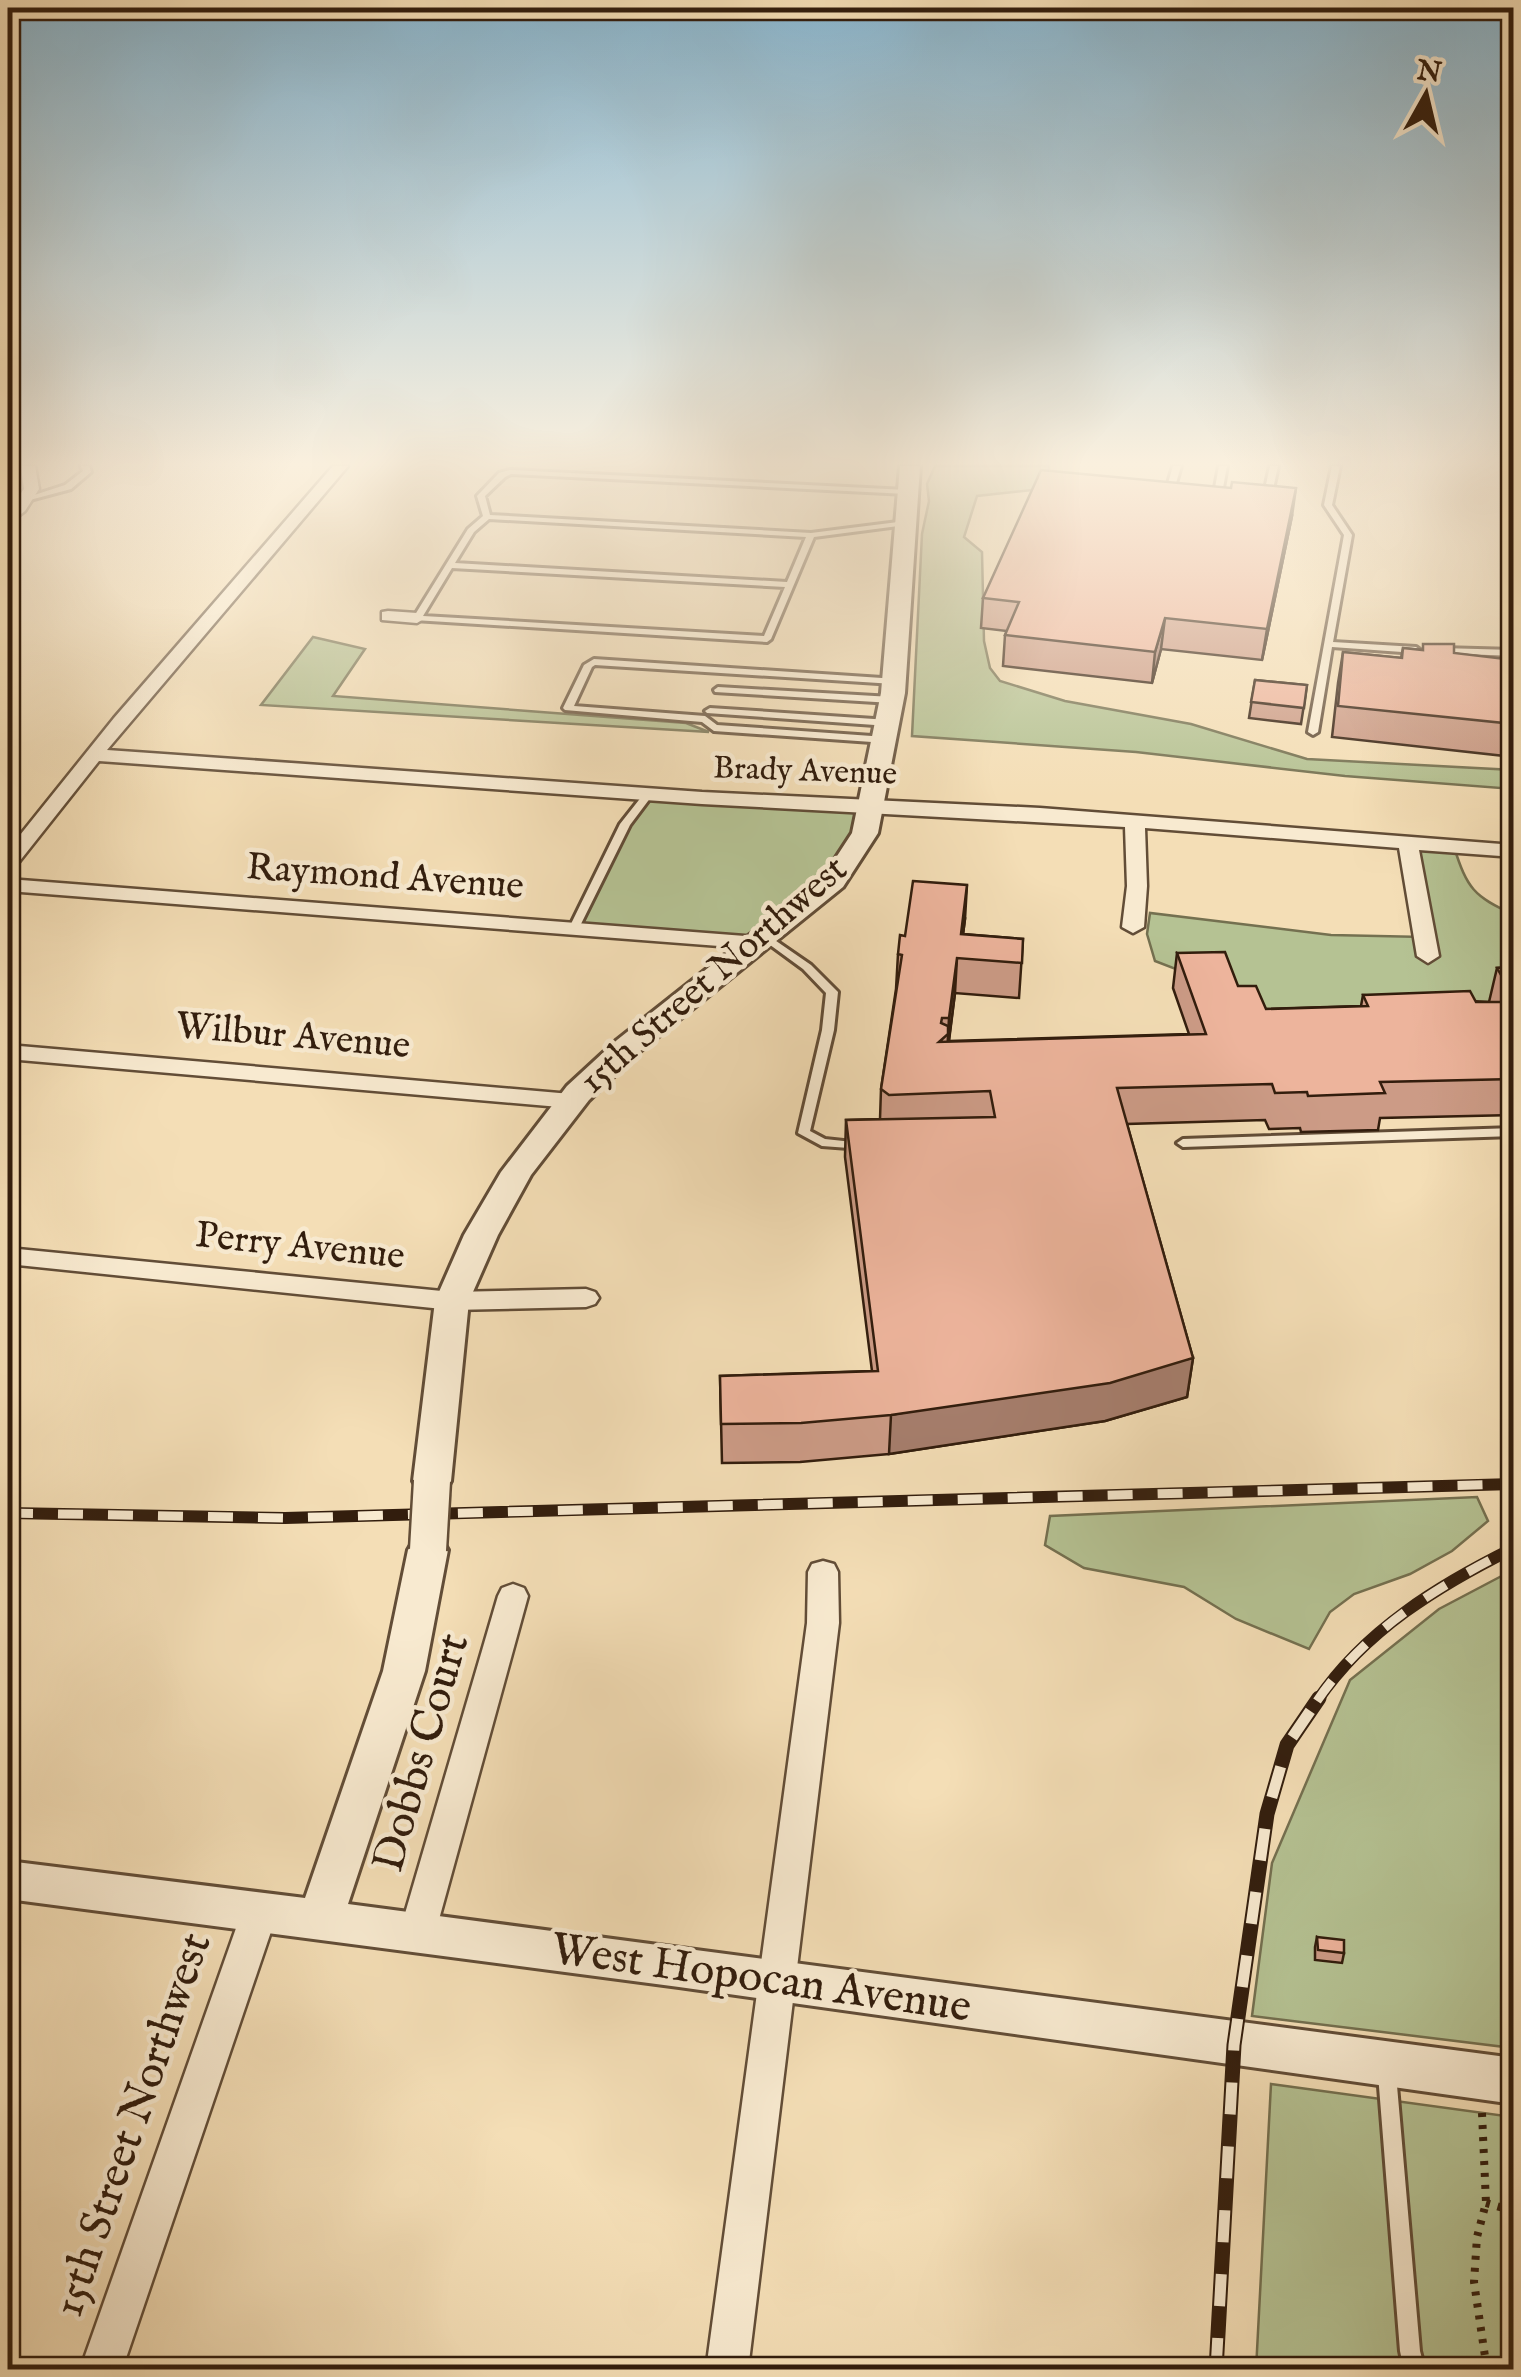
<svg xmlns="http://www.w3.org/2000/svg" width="1521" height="2377" viewBox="0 0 1521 2377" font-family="'IM FELL English',serif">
<rect width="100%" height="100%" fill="#f4deb6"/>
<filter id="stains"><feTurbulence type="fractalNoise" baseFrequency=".002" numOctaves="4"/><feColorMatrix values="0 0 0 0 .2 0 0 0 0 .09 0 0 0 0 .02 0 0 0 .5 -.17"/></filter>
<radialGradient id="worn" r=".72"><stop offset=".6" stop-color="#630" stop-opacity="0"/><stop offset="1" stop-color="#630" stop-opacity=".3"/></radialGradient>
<g fill="#b5c293" stroke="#747050" stroke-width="2.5">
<path d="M 935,466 L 1049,466 L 1049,482 L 1032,490 L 977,496 L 964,537 L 982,552 L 984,641 L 990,668 L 1000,681 L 1065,701 L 1191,724 L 1307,759 L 1513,770 L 1513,789 L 1345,776 L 1136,752 L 912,736 L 922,534 L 929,501 L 927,484 Z"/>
<path d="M 313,637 L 365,649 L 333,696 L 686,723 L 709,732 L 261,705 Z"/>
<path d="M 652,795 L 866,810 L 845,858 L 757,939 L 582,924 L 629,825 Z"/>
<path d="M 1408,844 L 1454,847 C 1467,888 1474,897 1513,914 L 1513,1002 L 1260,1045 L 1176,969 L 1155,961 L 1147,934 L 1150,913 L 1331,935 L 1424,937 Z"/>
<path d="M 1477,1497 L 1488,1521 L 1452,1551 L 1410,1574 L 1354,1594 L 1330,1612 L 1309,1649 L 1236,1619 L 1184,1587 L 1084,1568 L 1045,1545 L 1050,1516 Z"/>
<path d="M 1513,1570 L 1513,2048 L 1252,2016 L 1272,1863 L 1350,1680 L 1439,1609 Z"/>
<path d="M 1271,2084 L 1513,2117 L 1513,2369 L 1256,2370 Z"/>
</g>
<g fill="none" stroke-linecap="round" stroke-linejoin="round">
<defs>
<g id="service">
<path d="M 81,466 L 89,466 L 91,472 L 71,489 L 26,501 L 22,499 L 65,485 L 83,471 Z"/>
<path d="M 1173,466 L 1181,466 L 1172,497 L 1168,499 L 1164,497 Z"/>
<path d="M 1219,466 L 1227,466 L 1220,504 L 1216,506 L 1212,504 Z"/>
<path d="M 1270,466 L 1278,466 L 1270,503 L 1266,505 L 1262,503 Z"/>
<path d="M 1332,466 L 1340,466 L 1332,505 L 1352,535 L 1333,642 L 1416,647 L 1420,650 L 1416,653 L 1332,647 L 1318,732 L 1313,735 L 1308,732 L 1344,535 L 1324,505 Z"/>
<path d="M 510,470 L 907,490 L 911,492 L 907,494 L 511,474 L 505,477 L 485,496 L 490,515 L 811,533 L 906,521 L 910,523 L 906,525 L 814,537 L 771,639 L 767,642 L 414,620 L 413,618 L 468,529 L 483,516 L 477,496 L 499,473 ZM 489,519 L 806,537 L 787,582 L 455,563 L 474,532 ZM 452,568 L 785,587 L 764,636 L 423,616 Z"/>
<path d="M 1441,648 L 1514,650 L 1514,656 L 1438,653 L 1438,649 Z"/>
<path d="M 594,659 L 897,679 L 897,683 L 894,684 L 595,665 L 592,667 L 574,706 L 705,716 L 717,725 L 886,737 L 891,740 L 886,743 L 714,731 L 702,722 L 565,710 L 563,708 L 584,665 Z"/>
<path d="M 718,687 L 892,697 L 897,700 L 892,703 L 715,692 L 714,690 Z"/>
<path d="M 710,708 L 889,720 L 894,723 L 889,726 L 707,713 L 705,711 Z"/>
<path d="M 649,790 L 654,793 L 630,825 L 579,928 L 574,931 L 570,930 L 569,928 L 620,824 L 646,791 Z"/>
<path d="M 766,934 L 811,965 L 838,992 L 834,1030 L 810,1131 L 825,1139 L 862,1143 L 864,1146 L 862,1149 L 822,1146 L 798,1133 L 822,1030 L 826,993 L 803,969 L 762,939 L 761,937 Z"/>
<path d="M 1514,1128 L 1514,1136 L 1183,1147 L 1177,1143 L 1183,1139 Z"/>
<path d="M 1387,2065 L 1394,2068 L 1396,2074 L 1420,2351 L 1425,2370 L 1404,2370 L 1400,2351 L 1378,2074 L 1380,2068 Z"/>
</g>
<g id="minor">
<path d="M 21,466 L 35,466 L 39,489 L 25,511 L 8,524 L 8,511 L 24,489 Z"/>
<path d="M 333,466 L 348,466 L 107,750 L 702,792 L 1040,808 L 1514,845 L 1514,857 L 1419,850 L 1439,956 L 1428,963 L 1417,956 L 1399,848 L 1145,828 L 1147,886 L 1144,927 L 1133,933 L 1122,927 L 1127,886 L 1125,827 L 702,804 L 99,761 L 15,867 L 8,869 L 8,850 L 114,718 Z"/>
<path d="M 388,611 L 417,613 L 425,618 L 417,623 L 382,620 L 382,612 Z"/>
<path d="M 8,879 L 758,937 L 769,943 L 758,949 L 8,891 Z"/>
<path d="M 8,1045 L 571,1094 L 583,1101 L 571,1108 L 8,1059 Z"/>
<path d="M 8,1248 L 452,1292 L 586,1289 L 595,1292 L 599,1298 L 595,1304 L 586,1307 L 452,1310 L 8,1264 Z"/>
<path d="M 823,1561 L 834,1564 L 838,1572 L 839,1623 L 748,2370 L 706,2370 L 807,1623 L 808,1572 L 812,1564 Z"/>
<path d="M 513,1584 L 524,1588 L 528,1596 L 435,1934 L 430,1945 L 417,1950 L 404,1945 L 399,1934 L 498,1596 L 502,1588 Z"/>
<path d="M 259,1899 L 271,1903 L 277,1914 L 122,2370 L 80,2370 L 241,1914 L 247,1903 Z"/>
</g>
<g id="tertiary">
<path d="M 900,466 L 920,466 L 905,693 L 878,833 L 843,887 L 639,1052 L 589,1100 L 531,1175 L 498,1235 L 469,1301 L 451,1481 L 445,1491 L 432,1495 L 419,1491 L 413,1481 L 435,1301 L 464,1235 L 501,1172 L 567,1086 L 617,1040 L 824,876 L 852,833 L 881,693 Z"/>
<path d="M 428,1535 L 442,1540 L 448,1550 L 425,1671 L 348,1904 L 1514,2058 L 1514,2104 L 679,1987 L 8,1899 L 8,1861 L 305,1898 L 383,1671 L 408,1550 L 414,1540 Z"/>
</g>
</defs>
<use href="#service" stroke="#624d37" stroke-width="6"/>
<use href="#minor" stroke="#624d37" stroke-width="5"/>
<use href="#tertiary" stroke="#624d37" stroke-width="6"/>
<g stroke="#321d0d" stroke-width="8" stroke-dasharray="4 8" stroke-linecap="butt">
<path d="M 1482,2113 L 1486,2203 L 1477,2237 L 1474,2282 L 1487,2370"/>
<path d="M 1486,2203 L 1514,2211"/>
</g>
<use href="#service" fill="#f8ead0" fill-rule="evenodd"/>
<use href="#minor" fill="#f8ead0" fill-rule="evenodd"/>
<use href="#tertiary" fill="#f8ead0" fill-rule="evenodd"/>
<defs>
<g id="rail-far1">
<path d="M 8,1513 L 285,1518 L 1514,1484"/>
<path d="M 1317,1701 C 1365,1630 1439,1585 1514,1548"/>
</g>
<path id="rail" d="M 1216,2370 L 1234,2045 L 1267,1814 L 1287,1745 L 1319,1698"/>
</defs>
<use href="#rail-far1" stroke="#321d0d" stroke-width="12"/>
<use href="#rail" stroke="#321d0d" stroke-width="15"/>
<use href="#rail-far1" stroke="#f8ead0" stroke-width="9" stroke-dasharray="25" stroke-linecap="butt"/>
<use href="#rail" stroke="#f8ead0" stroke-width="11" stroke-dasharray="32" stroke-linecap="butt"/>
<defs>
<path id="tertiary-bridge" d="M 428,1550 L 432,1481"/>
</defs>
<use href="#tertiary-bridge" stroke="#624d37" stroke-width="41" stroke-linecap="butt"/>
<use href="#tertiary-bridge" stroke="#f8ead0" stroke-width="36"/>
</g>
<g fill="#cc9b86" stroke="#321d0d" stroke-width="2.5">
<path d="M 1292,516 L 1262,660 L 1161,649 L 1152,683 L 1003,666 L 1005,635 L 1007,631 L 981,628 L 983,598 Z"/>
<path d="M 1403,648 L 1514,660 L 1514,757 L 1332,737 L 1338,683 L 1343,652 L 1401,658 Z"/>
<path d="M 1255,680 L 1307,685 L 1301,724 L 1249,718 Z"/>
<path d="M 965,919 L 963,934 L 1023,939 L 1019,998 L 955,993 L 949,1041 L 1189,1034 L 1173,988 L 1177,953 L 1238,986 L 1266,1009 L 1361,1006 L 1363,995 L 1489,1002 L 1497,968 L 1514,967 L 1514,1115 L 1380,1118 L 1378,1130 L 1301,1132 L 1300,1128 L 1269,1129 L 1265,1120 L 1127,1124 L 1193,1358 L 1187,1397 L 1105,1421 L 889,1454 L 800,1462 L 722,1463 L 720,1376 L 872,1371 L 845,1157 L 846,1120 L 880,1119 L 881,1089 L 896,989 L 898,954 L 905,936 Z"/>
<path d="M 1317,1937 L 1344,1953 L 1342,1963 L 1315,1960 L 1315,1947 Z"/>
</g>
<g fill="#a67e6d" stroke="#321d0d" stroke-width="2.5">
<path d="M 1296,488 L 1292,516 L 1262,660 L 1267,629 Z"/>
<path d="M 1165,618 L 1161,649 L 1152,683 L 1155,652 Z"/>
<path d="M 967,885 L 965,919 L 960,958 L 961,934 Z"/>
<path d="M 957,958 L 955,993 L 947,1054 L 949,1018 Z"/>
<path d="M 1193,1358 L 1187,1397 L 1105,1421 L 889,1454 L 891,1415 Z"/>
</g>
<g fill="#edb49c" stroke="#321d0d" stroke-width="2.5">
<path d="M 1041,470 L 1231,488 L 1232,482 L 1296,488 L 1267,629 L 1165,618 L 1155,652 L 1005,635 L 1019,602 L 983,598 Z"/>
<path d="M 1423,644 L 1454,644 L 1454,653 L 1514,660 L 1514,724 L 1338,706 L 1343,652 L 1402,658 L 1403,648 L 1423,650 Z"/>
<path d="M 1255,680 L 1307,685 L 1304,708 L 1251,702 Z"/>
<path d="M 913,881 L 967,885 L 961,934 L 1023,939 L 1022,963 L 957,958 L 949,1018 L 942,1018 L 941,1023 L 948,1026 L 948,1034 L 939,1042 L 1206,1034 L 1177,953 L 1225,952 L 1238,986 L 1256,986 L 1266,1009 L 1368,1006 L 1363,995 L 1470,991 L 1476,1002 L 1509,1002 L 1507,998 L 1514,998 L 1514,1079 L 1380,1082 L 1385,1093 L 1308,1096 L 1307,1092 L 1275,1093 L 1272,1084 L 1117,1088 L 1193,1358 L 1110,1383 L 891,1415 L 801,1423 L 721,1424 L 720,1376 L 878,1371 L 846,1120 L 995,1117 L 990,1091 L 889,1095 L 881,1089 L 902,955 L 898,954 L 900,935 L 905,936 Z"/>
<path d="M 1514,967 L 1514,998 L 1497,968 Z"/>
<path d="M 1317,1937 L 1344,1940 L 1344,1953 L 1318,1950 Z"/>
</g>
<linearGradient id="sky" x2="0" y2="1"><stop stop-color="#89b7d1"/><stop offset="0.58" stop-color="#faf0de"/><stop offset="1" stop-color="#faf0de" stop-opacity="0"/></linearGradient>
<rect width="1521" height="799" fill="url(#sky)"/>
<g text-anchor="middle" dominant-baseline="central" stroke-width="9" stroke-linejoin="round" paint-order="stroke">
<g font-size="32" fill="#321d0d" stroke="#f8ead0">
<text transform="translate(805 772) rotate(2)">Brady Avenue</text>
</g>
<g font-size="38" fill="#321d0d" stroke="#f8ead0">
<text transform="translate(385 878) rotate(4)">Raymond Avenue</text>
<text transform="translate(714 976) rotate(-41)">15th Street Northwest</text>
<text transform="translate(293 1037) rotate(5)">Wilbur Avenue</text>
<text transform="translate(300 1247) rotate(6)">Perry Avenue</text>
</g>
<g font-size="45" fill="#321d0d" stroke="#f8ead0">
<text transform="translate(422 1753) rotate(-74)">Dobbs Court</text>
<text transform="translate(761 1979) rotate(8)">West Hopocan Avenue</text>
<text transform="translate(133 2125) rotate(-71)">15th Street Northwest</text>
</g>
</g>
<rect width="1521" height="2377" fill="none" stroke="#f4deb6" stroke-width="40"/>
<rect x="10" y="10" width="1501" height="2357" fill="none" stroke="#321d0d" stroke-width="5"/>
<rect x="20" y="20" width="1481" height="2337" fill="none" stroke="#321d0d" stroke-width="2.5"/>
<g transform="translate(1426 95) rotate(8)" stroke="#f8ead0" stroke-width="8" paint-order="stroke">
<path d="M0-8L18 38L0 25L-18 38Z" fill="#321d0d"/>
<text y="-15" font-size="28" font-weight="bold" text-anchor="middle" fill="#321d0d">N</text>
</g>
<rect width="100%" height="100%" filter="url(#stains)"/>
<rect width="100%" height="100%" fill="url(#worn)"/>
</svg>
